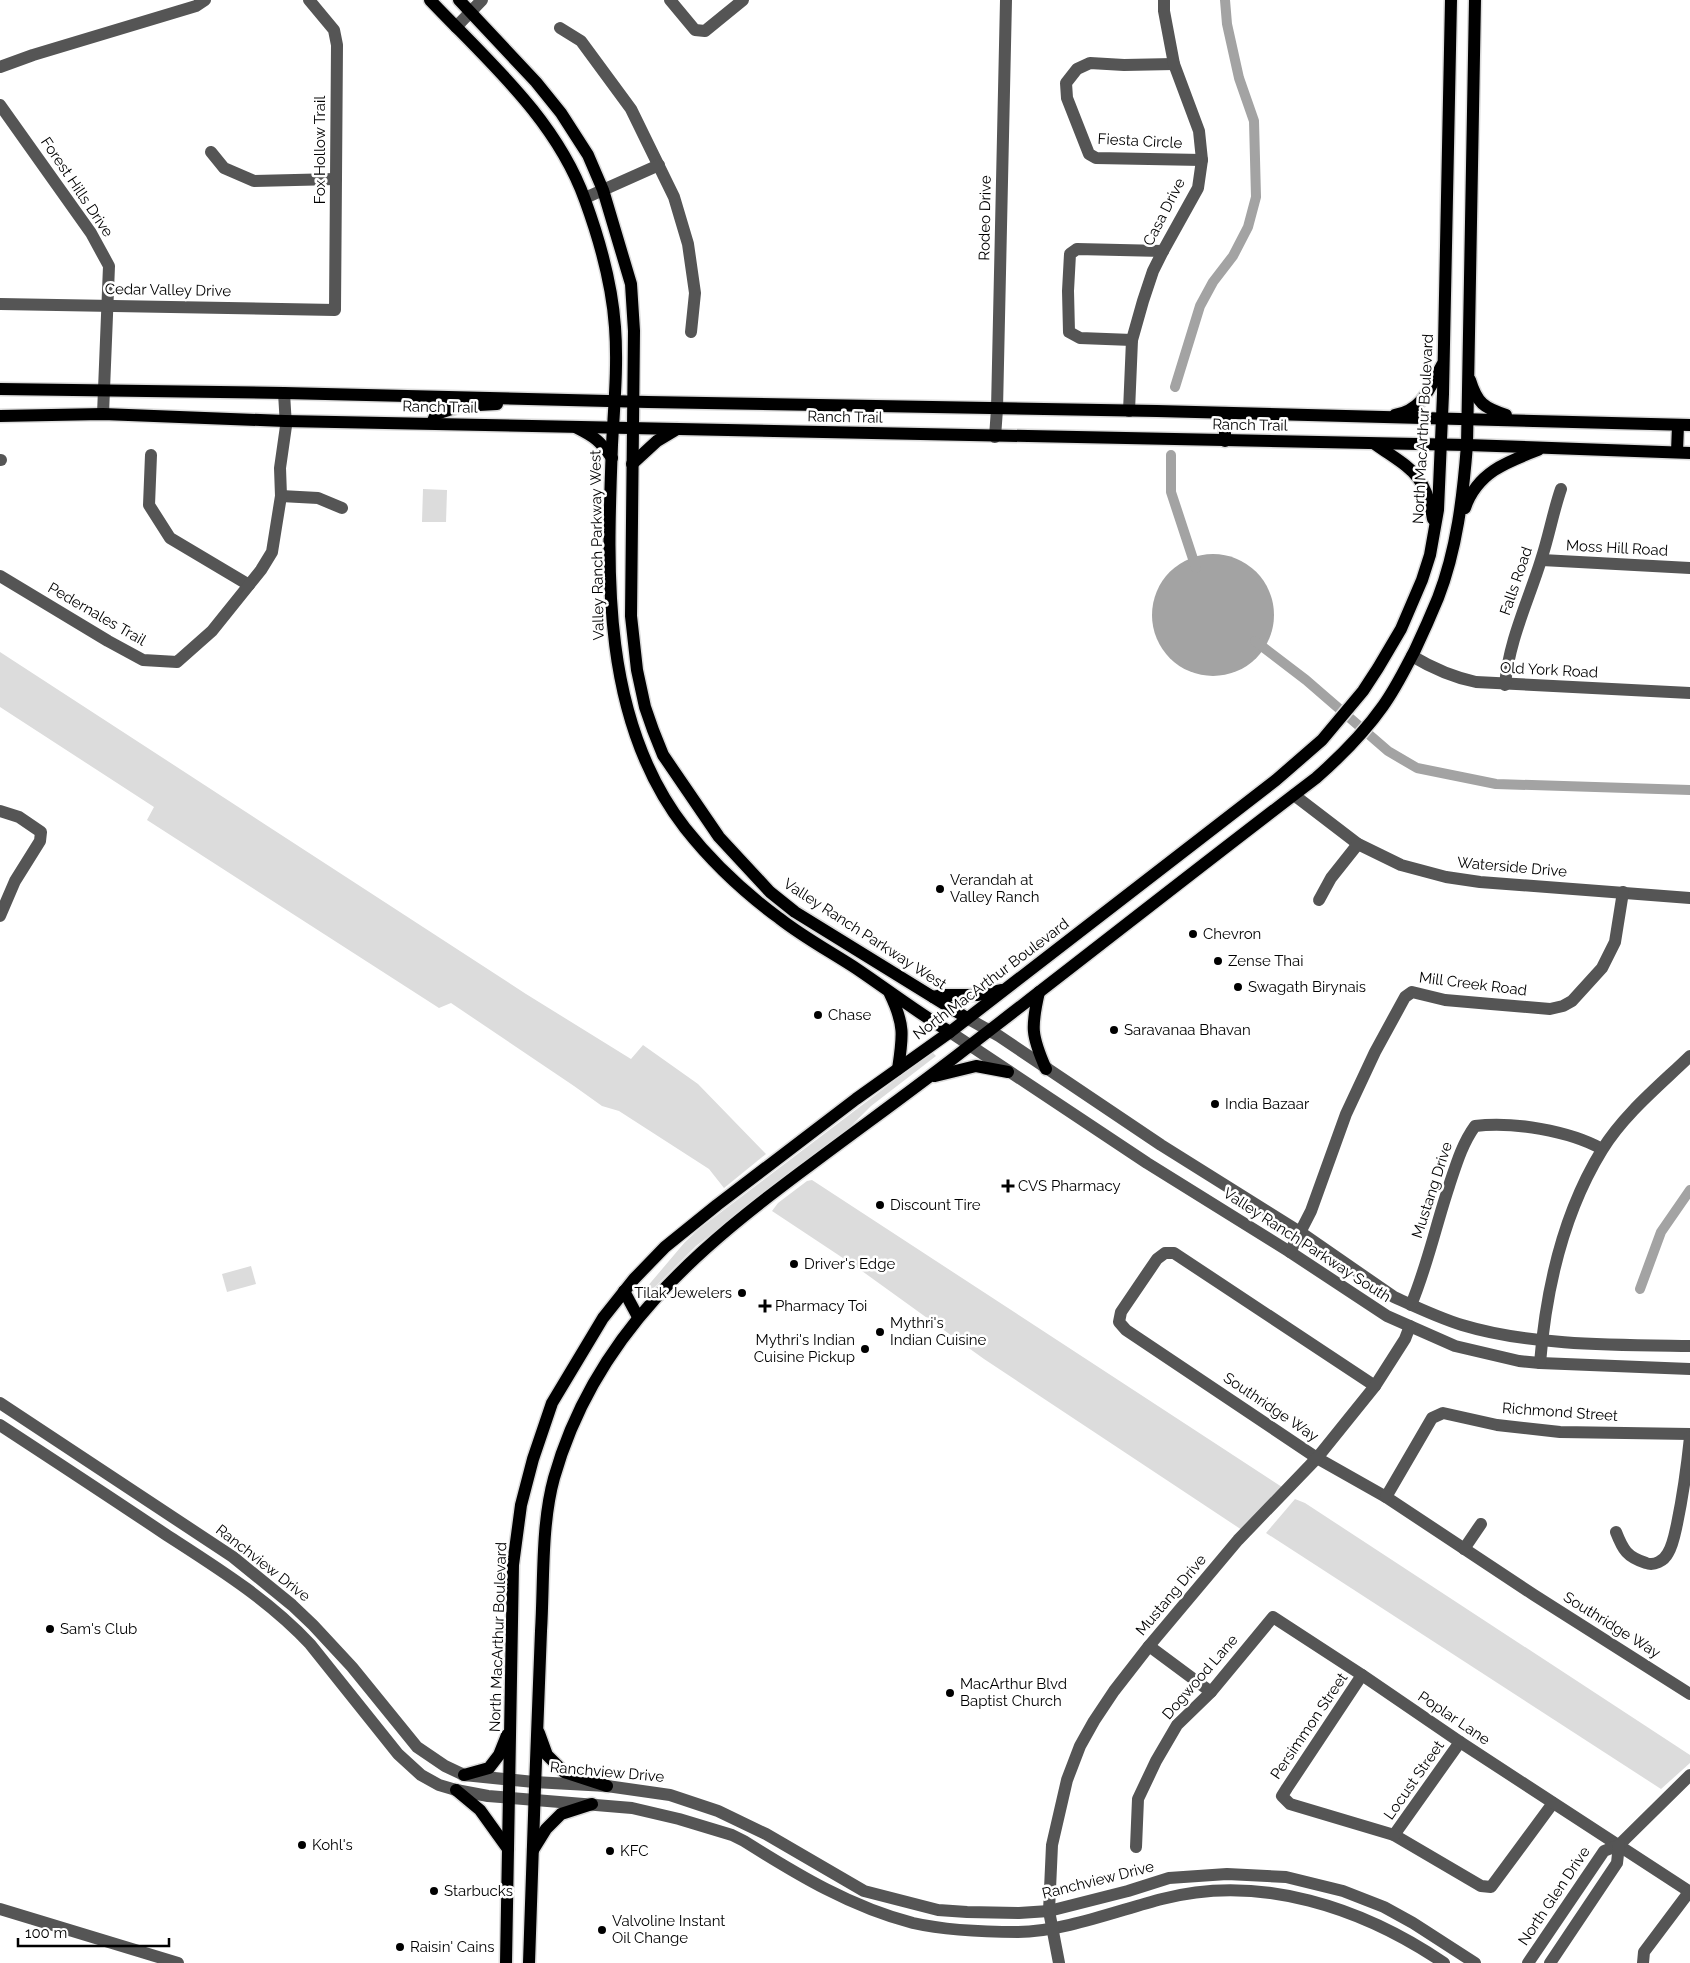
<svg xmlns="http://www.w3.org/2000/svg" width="1690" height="1963" viewBox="0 0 1690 1963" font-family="Raleway,sans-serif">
<rect width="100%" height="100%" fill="#fff"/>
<g fill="#dcdcdc">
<path d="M 423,489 L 447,490 L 446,522 L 422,522 Z"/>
<path d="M 0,652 L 526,994 L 631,1059 L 643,1045 L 698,1084 L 766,1154 L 724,1188 L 709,1169 L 619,1111 L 602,1106 L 574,1086 L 451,1003 L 439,1008 L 147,820 L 154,807 L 0,707 Z"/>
<path d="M 932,1052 L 936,1056 L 871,1106 L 844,1133 L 696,1246 L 645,1297 L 641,1294 L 685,1242 L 700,1228 Z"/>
<path d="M 812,1180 L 1282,1487 L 1242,1530 L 984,1359 L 855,1266 L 772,1211 L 778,1203 L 807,1181 Z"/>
<path d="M 251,1266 L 256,1284 L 227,1292 L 222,1274 Z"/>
<path d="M 1295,1499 L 1305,1503 L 1690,1755 L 1690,1763 L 1661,1789 L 1266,1533 Z"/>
</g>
<circle fill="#a3a3a3" cx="1213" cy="615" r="61"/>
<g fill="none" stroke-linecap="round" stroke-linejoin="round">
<g stroke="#a3a3a3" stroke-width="10">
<path d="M 1175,387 L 1200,306 L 1213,282 L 1233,256 L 1248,227 L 1256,197 L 1254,121 L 1239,78 L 1227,24 L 1225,0"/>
<path d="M 1171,455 L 1171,492 L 1196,568"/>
<path d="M 1255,641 L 1306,680 L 1388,751 L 1417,768 L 1496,784 L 1690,790"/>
<path d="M 1640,1289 L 1661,1232 L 1690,1190"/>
</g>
<defs>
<g id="major">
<path d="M 430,0 C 488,61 556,119 585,200 C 600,241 612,284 615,327 C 618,366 614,406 612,445 C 607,574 601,720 685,828 C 711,861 745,893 779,918 C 803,937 831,952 857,969 C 888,990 918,1013 950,1032"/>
<path d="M 459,0 L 536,82 L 561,113 L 588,155 L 603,190 L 631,284 L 634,331 L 631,616 L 637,670 L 645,707 L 653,730 L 663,755 L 719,837 L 770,892 L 795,912 L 967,1018"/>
<path d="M 1470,380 C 1477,403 1484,408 1506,415"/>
<path d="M 0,389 L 284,393 L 648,402 L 1157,411 L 1690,425"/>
<path d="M 1395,415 C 1423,410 1430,387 1442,365"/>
<path d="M 0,416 L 103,414 L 285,421 L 1467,445 L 1690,453"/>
<path d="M 432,423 L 436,414 L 461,406 L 497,404"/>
<path d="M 577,428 C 595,437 600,441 612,458"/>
<path d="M 1225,441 L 1225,413"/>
<path d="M 1375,444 C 1410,469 1425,472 1433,519"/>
<path d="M 1677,452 L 1678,425"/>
<path d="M 632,464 L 657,441 L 677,429"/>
<path d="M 1465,508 C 1477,473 1506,462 1538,450"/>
<path d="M 1039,992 C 1031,1027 1031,1035 1046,1069"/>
<path d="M 890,994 C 905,1025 903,1036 898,1069"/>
<path d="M 933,997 L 943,995 L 978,995 L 1001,990"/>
<path d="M 935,1076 L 976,1066 L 1008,1072"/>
<path d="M 624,1291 L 638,1317"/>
<path d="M 539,1733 L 547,1755 L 564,1772 L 607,1786"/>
<path d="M 464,1775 L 489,1768 L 499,1755 L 507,1735"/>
<path d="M 456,1790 L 480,1810 L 508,1849"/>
<path d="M 533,1850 L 546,1829 L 561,1814 L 592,1804"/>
<path d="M 506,1963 L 513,1565 L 521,1505 L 533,1459 L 552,1403 L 603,1318 L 634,1279 L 665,1247 L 717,1205 L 856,1099 L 950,1032 L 1276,780 L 1322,740 L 1363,691 L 1378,668 L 1401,629 L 1422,580 L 1430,555 L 1438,510 L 1443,394 L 1451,0"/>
<path d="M 529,1963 C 533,1852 536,1742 541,1631 C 544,1583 541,1525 554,1478 C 595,1333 698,1248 813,1163 C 865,1124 917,1087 968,1047 C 1084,958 1199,867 1316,778 C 1341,756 1364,733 1383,706 C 1396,688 1405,669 1415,650 C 1423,633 1431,615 1438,598 C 1457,549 1463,496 1467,445 L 1475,0"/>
</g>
</defs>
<use href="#major" stroke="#dbdbdb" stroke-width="15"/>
<g stroke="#555" stroke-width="12">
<path d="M 670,0 L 695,30 L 705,31 L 743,0"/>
<path d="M 456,27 L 482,0"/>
<path d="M 560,28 L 581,41 L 631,109 L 674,197 L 688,244 L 695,293 L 691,332"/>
<path d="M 1174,64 L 1124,65 L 1090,63 L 1077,69 L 1066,83 L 1067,98 L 1089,154 L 1096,158 L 1202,160"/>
<path d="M 0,67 L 33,55 L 196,6 L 205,0"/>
<path d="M 0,105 L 91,233 L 109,266 L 103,414"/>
<path d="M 211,152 L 224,168 L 254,181 L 336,179"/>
<path d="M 585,198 L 659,165"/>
<path d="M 0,304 L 335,310 L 337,45 L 334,30 L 309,0"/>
<path d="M 1132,340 L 1080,338 L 1069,332 L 1068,291 L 1070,254 L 1077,249 L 1163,251"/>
<path d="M 1129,411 L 1132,340 L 1143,301 L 1153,271 L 1163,251 L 1198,188 L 1202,160 L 1199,131 L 1174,64 L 1164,11 L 1164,0"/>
<path d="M 995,437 L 997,409 L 1006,0"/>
<path d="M 151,455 L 149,505 L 170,538 L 249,585"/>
<path d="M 0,460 L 1,460"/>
<path d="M 281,496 L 318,498 L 342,508"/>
<path d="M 1542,560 L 1690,568"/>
<path d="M 0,576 L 108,641 L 143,660 L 177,662 L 212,631 L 261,570 L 272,552 L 281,496 L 280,468 L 286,426 L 284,393"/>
<path d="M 1412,656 C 1432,668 1452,677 1476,682 L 1690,693"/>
<path d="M 1505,685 C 1509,640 1528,602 1541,560 C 1549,536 1553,512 1561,489"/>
<path d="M 1294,795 L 1358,844 L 1401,865 L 1446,877 L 1480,882 L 1690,898"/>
<path d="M 0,811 L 19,817 L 41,832 L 40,841 L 15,881 L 0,916"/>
<path d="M 1319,900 L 1331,878 L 1358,844"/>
<path d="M 967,1018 L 999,1036 L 1161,1145 L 1300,1232 L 1394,1297 C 1416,1307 1439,1318 1462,1325 C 1531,1346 1618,1345 1690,1346"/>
<path d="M 950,1032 L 1147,1163 L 1290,1252 L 1387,1316 L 1455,1346 L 1519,1361 L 1540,1363 L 1690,1369"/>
<path d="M 1290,1252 L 1311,1211 L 1346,1114 L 1375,1052 L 1405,997 L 1412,992 L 1445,1000 L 1491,1004 L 1550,1009 L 1563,1006 L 1572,1001 L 1602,968 L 1615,942 L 1623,892"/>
<path d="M 1411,1305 C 1427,1267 1436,1225 1449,1186 C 1456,1165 1462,1144 1475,1126 C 1512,1121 1570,1131 1602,1149"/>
<path d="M 1540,1363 C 1546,1289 1562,1215 1602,1150 C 1624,1114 1660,1085 1690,1056"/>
<path d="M 1375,1386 L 1174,1253 L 1165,1253 L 1157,1259 L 1121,1312 L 1119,1322 L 1126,1330 L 1317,1458 L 1386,1497 L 1534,1595 L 1690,1694"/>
<path d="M 0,1403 L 233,1557 L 292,1605 L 313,1625 L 352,1667 L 417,1747 L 445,1766 L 464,1775 L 534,1782 L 607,1786 L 670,1795 L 718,1811 L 766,1834 L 864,1891 L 938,1910 L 967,1912 L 1019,1913 L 1049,1911 L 1128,1891 L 1169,1878 L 1227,1874 L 1286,1877 L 1343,1891 L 1384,1907 L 1413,1923 L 1475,1963"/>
<path d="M 0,1425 C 55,1461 110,1497 165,1534 C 216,1567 268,1599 310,1644 L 398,1754 L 421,1775 L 439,1785 L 456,1790 L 488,1796 L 632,1808 L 679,1819 L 732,1835 L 744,1841 C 798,1875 851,1907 913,1923 C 944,1930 986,1932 1018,1932 C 1062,1932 1119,1910 1162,1899 C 1260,1873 1363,1908 1444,1963"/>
<path d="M 1386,1497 L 1432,1418 L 1443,1413 L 1497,1425 L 1560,1432 L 1690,1434"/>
<path d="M 1616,1532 C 1623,1550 1627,1557 1646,1563 C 1654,1566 1664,1561 1668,1553 C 1673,1545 1675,1533 1677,1524 C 1683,1495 1687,1466 1690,1437"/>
<path d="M 1464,1549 L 1481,1524"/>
<path d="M 1149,1646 L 1211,1692"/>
<path d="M 1362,1675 L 1287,1788 L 1282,1796 L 1290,1804 L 1394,1835 L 1481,1886 L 1491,1887 L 1553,1803"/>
<path d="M 1394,1835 L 1460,1742"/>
<path d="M 1136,1847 L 1138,1799 L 1156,1761 L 1177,1725 L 1211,1692 L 1273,1617 L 1362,1675 L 1460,1742 L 1690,1892"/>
<path d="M 0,1909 L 178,1963"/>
<path d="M 1059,1963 L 1049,1911 L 1052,1845 L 1067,1780 L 1080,1746 L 1094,1721 L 1114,1691 L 1149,1646 L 1238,1540 L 1317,1458 L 1375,1386 L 1405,1339 L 1410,1326"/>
<path d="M 1528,1963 L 1604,1851 L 1619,1845 L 1690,1775"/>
<path d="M 1550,1963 L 1617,1863 L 1619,1845"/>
<path d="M 1643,1963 L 1644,1952 L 1689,1892"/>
</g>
<use href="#major" stroke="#000" stroke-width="12"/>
</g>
<g fill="#000" stroke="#fff" stroke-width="2">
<circle cx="940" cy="889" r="5"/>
<circle cx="1193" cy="934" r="5"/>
<circle cx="1218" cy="961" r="5"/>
<circle cx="1238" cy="987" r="5"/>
<circle cx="818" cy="1015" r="5"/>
<circle cx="1114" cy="1030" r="5"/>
<circle cx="1215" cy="1104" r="5"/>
<path d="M1005.5 1178.5h5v5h5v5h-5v5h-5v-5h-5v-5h5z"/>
<circle cx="880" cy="1205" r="5"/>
<circle cx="794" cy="1264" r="5"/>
<circle cx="742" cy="1293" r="5"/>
<path d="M762.5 1298.5h5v5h5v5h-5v5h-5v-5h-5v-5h5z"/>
<circle cx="880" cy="1332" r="5"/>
<circle cx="865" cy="1349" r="5"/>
<circle cx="50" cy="1629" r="5"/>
<circle cx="950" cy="1693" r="5"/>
<circle cx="302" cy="1845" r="5"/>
<circle cx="610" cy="1851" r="5"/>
<circle cx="434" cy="1891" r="5"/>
<circle cx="602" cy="1930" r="5"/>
<circle cx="400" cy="1947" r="5"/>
</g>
<g text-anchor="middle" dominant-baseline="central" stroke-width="5" stroke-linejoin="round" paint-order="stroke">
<g font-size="15" fill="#000" stroke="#fff">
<text transform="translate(1140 141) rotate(3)">Fiesta Circle</text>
<text transform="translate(320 150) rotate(-90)">Fox Hollow Trail</text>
<text transform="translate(77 187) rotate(56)">Forest Hills Drive</text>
<text transform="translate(1164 212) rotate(-63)">Casa Drive</text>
<text transform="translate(985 218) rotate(-89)">Rodeo Drive</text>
<text transform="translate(168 290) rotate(1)">Cedar Valley Drive</text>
<text transform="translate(440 407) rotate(1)">Ranch Trail</text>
<text transform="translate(845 417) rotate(1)">Ranch Trail</text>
<text transform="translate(1250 425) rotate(1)">Ranch Trail</text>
<text transform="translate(1423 429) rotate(-87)">North MacArthur Boulevard</text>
<text transform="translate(597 545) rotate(-91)">Valley Ranch Parkway West</text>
<text transform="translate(1617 548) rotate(3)">Moss Hill Road</text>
<text transform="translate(1516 581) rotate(-71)">Falls Road</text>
<text transform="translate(97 614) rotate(30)">Pedernales Trail</text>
<text transform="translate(1549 670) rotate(3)">Old York Road</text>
<text transform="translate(1512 867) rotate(5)">Waterside Drive</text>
<text transform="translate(865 934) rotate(33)">Valley Ranch Parkway West</text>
<text transform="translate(991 979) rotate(-37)">North MacArthur Boulevard</text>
<text transform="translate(1473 984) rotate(7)">Mill Creek Road</text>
<text transform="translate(1432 1190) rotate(-72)">Mustang Drive</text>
<text transform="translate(1307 1245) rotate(33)">Valley Ranch Parkway South</text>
<text transform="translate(1271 1407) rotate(34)">Southridge Way</text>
<text transform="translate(1560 1412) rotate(4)">Richmond Street</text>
<text transform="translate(263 1563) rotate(38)">Ranchview Drive</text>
<text transform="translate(1171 1595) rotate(-50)">Mustang Drive</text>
<text transform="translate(1612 1625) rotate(32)">Southridge Way</text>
<text transform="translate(498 1637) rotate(-88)">North MacArthur Boulevard</text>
<text transform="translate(1200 1677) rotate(-49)">Dogwood Lane</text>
<text transform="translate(1454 1718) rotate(34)">Poplar Lane</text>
<text transform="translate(1309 1726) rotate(-56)">Persimmon Street</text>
<text transform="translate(607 1772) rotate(5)">Ranchview Drive</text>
<text transform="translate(1414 1780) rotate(-55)">Locust Street</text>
<text transform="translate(1098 1880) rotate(-14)">Ranchview Drive</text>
<text transform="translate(1554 1896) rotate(-56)">North Glen Drive</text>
</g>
<g font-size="15" fill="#000" stroke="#fff" text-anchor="start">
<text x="950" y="880">Verandah at<tspan x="950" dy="17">Valley Ranch</tspan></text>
<text x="1203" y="934">Chevron</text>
<text x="1228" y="961">Zense Thai</text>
<text x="1248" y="987">Swagath Birynais</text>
<text x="828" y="1015">Chase</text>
<text x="1124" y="1030">Saravanaa Bhavan</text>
<text x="1225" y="1104">India Bazaar</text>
<text x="1018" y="1186">CVS Pharmacy</text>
<text x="890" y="1205">Discount Tire</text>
<text x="804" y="1264">Driver's Edge</text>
<text x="732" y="1293" text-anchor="end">Tilak Jewelers</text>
<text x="775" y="1306">Pharmacy Toi</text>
<text x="890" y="1323">Mythri's<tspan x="890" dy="17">Indian Cuisine</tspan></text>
<text x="855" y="1340" text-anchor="end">Mythri's Indian<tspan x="855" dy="17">Cuisine Pickup</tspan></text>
<text x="60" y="1629">Sam's Club</text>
<text x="960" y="1684">MacArthur Blvd<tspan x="960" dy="17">Baptist Church</tspan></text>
<text x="312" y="1845">Kohl's</text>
<text x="620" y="1851">KFC</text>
<text x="444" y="1891">Starbucks</text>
<text x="612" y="1921">Valvoline Instant<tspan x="612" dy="17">Oil Change</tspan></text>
<text x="410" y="1947">Raisin' Cains</text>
</g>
</g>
<path d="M18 1938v8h151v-8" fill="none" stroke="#000000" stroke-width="2.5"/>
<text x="25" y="1938" font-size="15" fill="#000000" stroke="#ffffff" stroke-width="4" paint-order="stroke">100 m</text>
</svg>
